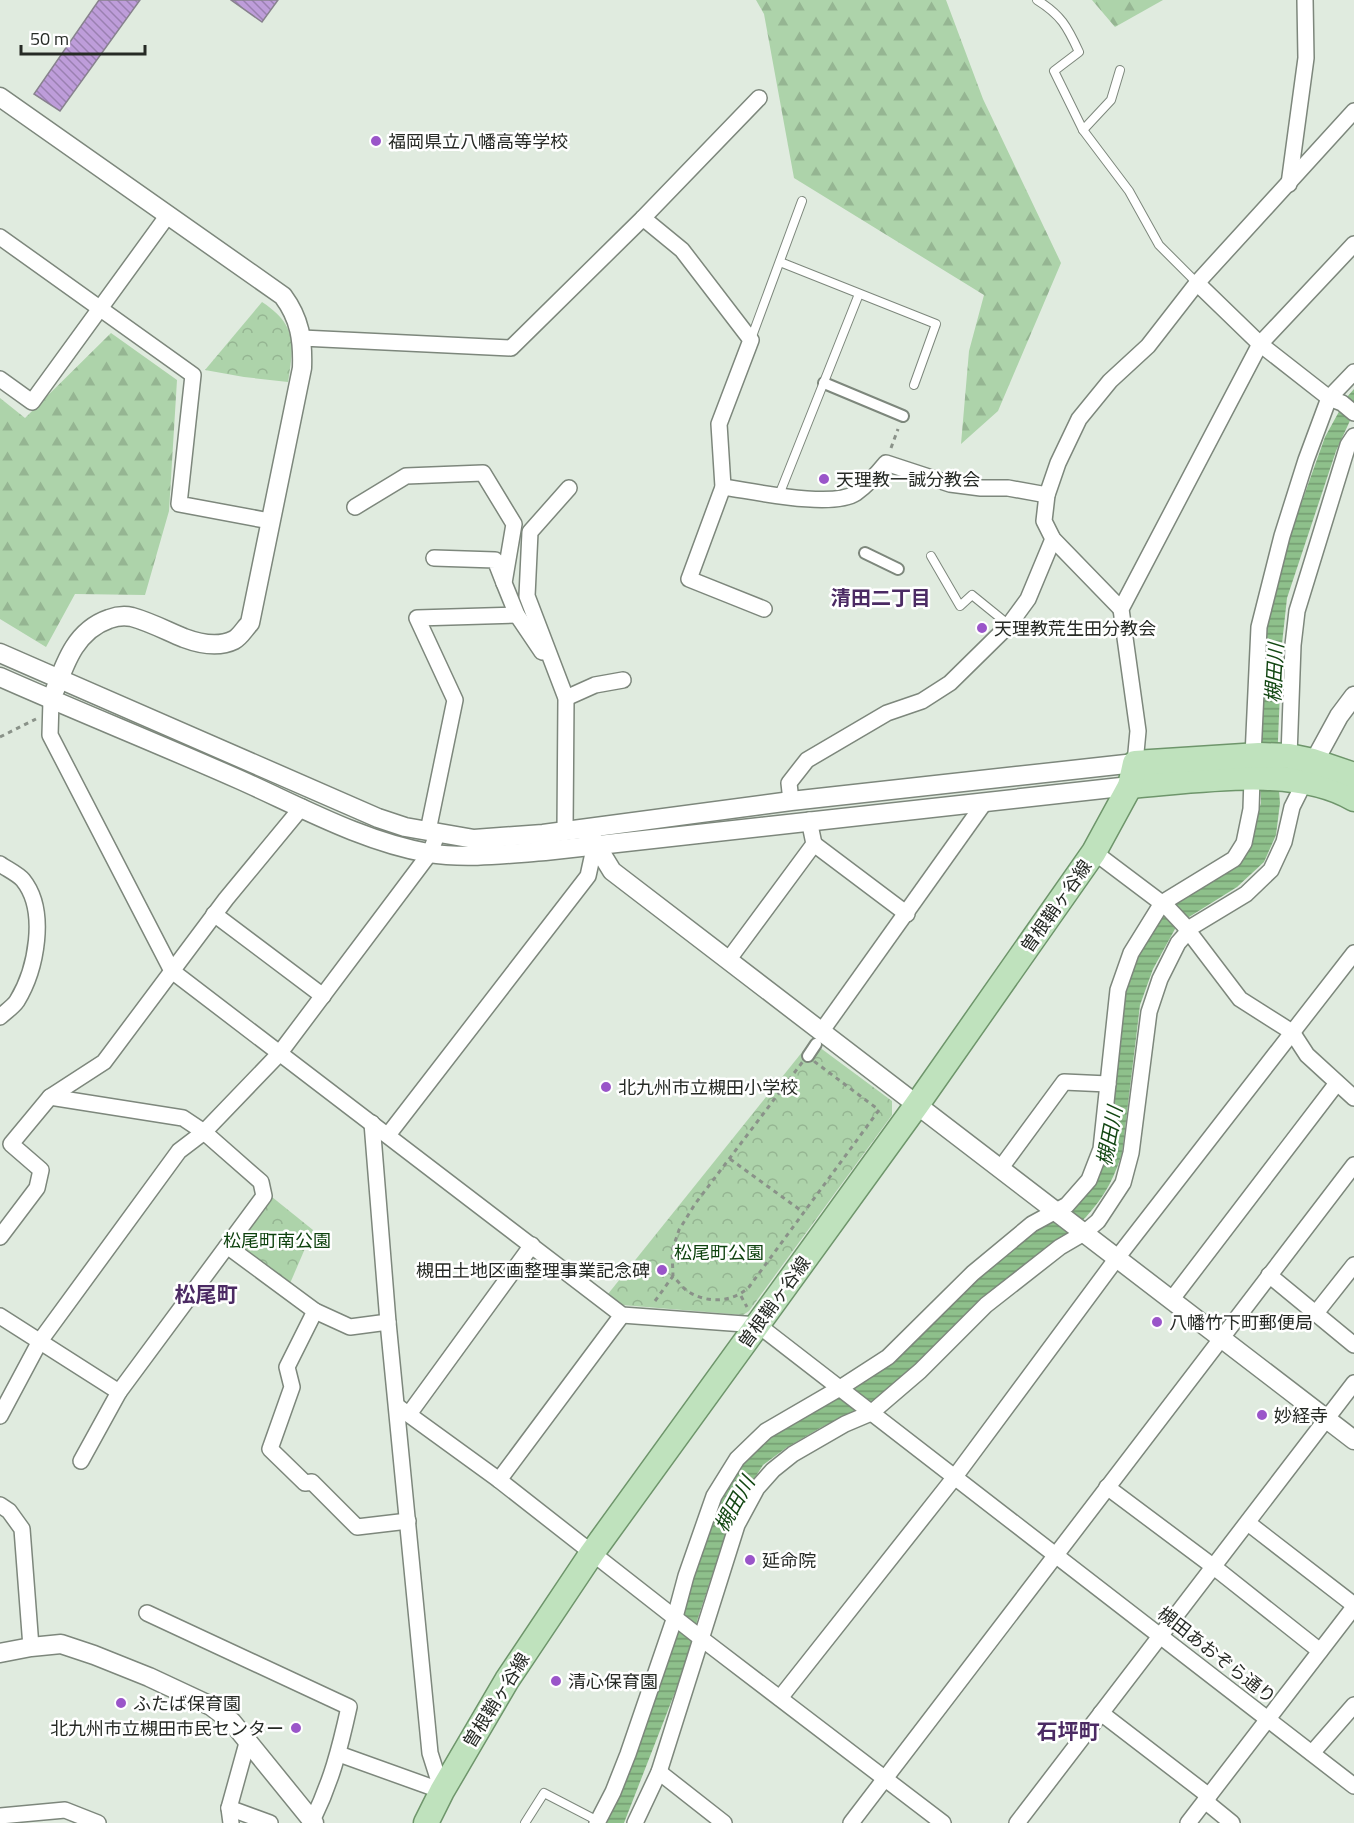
<svg xmlns="http://www.w3.org/2000/svg" width="1354" height="1823" viewBox="0 0 1354 1823" font-family="'Titillium Web','Noto Sans JP',sans-serif">
<defs>
<pattern id="forest-firs" width="22" height="20" patternUnits="userSpaceOnUse" patternTransform="scale(1.5)"><rect width="22" height="20" fill="#add3aa"/><path d="M5 1l3.5 6h-7zM16 11l3.5 6h-7z" fill="#95b592"/></pattern>
<pattern id="park-crowns" width="20" height="18" patternUnits="userSpaceOnUse" patternTransform="scale(1.5)"><rect width="20" height="18" fill="#add3aa"/><path d="M2 6a3 3 0 1 1 6 0M12 15a3 3 0 1 1 6 0" fill="none" stroke="#95b592"/></pattern>
<pattern id="water-rules" width="6" height="5" patternUnits="userSpaceOnUse" patternTransform="scale(1.5)"><rect width="6" height="5" fill="#8ec08b"/><path d="M0 2.5h6" fill="none" stroke="#749c71"/></pattern>
<pattern id="building-back-hatch" width="6" height="6" patternUnits="userSpaceOnUse" patternTransform="scale(1.5)"><rect width="6" height="6" fill="#be9dda"/><path d="M-1 5l2 2M0 0l6 6M5-1l2 2" fill="none" stroke="#9a80b1"/></pattern>
</defs>
<rect width="100%" height="100%" fill="#e0ebdf"/>
<g fill="url(#forest-firs)">
<path d="M 756,0 L 946,0 L 983,99 L 1061,263 L 998,411 L 961,444 L 969,351 L 984,295 L 794,178 L 764,14 Z"/>
<path d="M 1092,0 L 1163,0 L 1115,27 Z"/>
<path d="M 111,333 L 177,380 L 169,511 L 145,595 L 75,594 L 46,647 L 0,619 L 0,398 L 25,418 Z"/>
</g>
<g fill="url(#park-crowns)">
<path d="M 262,302 C 297,325 294,344 288,382 L 244,377 L 205,370 Z"/>
<path d="M 811,1041 L 892,1101 L 892,1115 L 749,1311 L 743,1315 L 622,1305 L 608,1294 Z"/>
<path d="M 272,1197 L 313,1230 L 288,1288 L 235,1246 Z"/>
</g>
<path fill="url(#water-rules)" d="M 1354,389 L 1354,412 L 1336,451 L 1287,598 L 1282,644 L 1277,764 L 1280,803 L 1276,835 L 1264,862 L 1237,887 L 1189,917 L 1175,929 L 1153,969 L 1140,1005 L 1122,1154 C 1113,1180 1105,1196 1086,1217 L 877,1400 L 820,1428 L 786,1448 L 763,1465 L 733,1512 L 697,1621 L 693,1646 L 624,1823 L 604,1823 L 617,1794 L 686,1606 L 696,1567 L 722,1493 L 740,1466 L 759,1445 L 779,1428 L 870,1379 L 889,1362 L 932,1318 L 1015,1246 L 1047,1223 L 1090,1187 L 1120,1009 L 1129,972 L 1148,934 L 1159,918 L 1250,840 L 1261,803 L 1260,785 L 1263,659 L 1268,612 L 1290,535 L 1325,437 L 1347,397 Z"/>
<g fill="url(#building-back-hatch)" stroke="#88828e" stroke-width="1.5">
<path d="M 99,0 L 140,0 L 60,111 L 34,94 Z"/>
<path d="M 231,0 L 278,0 L 262,22 Z"/>
</g>
<g fill="none" stroke-linecap="round" stroke-linejoin="round">
<defs>
<g id="service">
<path d="M 1037,0 C 1061,15 1067,26 1079,52 L 1054,71 L 1083,130 L 1129,191 L 1159,245 L 1197,283"/>
<path d="M 1083,130 L 1111,100 L 1120,70"/>
<path d="M 780,262 L 936,324 L 914,385"/>
<path d="M 751,339 L 802,201"/>
<path d="M 779,495 L 859,294"/>
<path d="M 931,556 L 960,606 L 972,595 L 1009,625"/>
<path d="M 525,1823 L 544,1793 L 598,1821"/>
</g>
<g id="pedestrian">
<path d="M 824,383 L 903,416"/>
<path d="M 865,553 L 898,569"/>
<path d="M 808,1056 L 816,1044"/>
</g>
<g id="minor">
<path d="M 1289,184 L 1306,58 L 1305,0"/>
<path d="M 643,218 L 759,98"/>
<path d="M 0,237 L 193,375 L 179,504 L 270,521"/>
<path d="M 1197,283 L 1260,344 L 1329,398 L 1342,403 L 1354,413"/>
<path d="M 302,338 L 511,348 L 643,218 L 682,250 L 751,340 L 719,424 L 723,487 L 689,579 L 764,609"/>
<path d="M 0,379 L 32,402 L 168,215"/>
<path d="M 723,487 C 753,491 832,509 856,493 C 867,485 877,474 886,463 L 950,484 L 981,488 L 1008,488 L 1047,495"/>
<path d="M 355,507 L 406,476 L 483,473 L 514,524 L 504,583 L 517,615 L 542,652"/>
<path d="M 434,558 L 495,560 L 504,583"/>
<path d="M 1121,609 L 1053,539 L 1044,521 L 1047,495 L 1058,463 L 1079,419 L 1110,381 L 1148,346 L 1197,283 L 1354,111"/>
<path d="M 566,698 L 595,685 L 623,680"/>
<path d="M 51,700 L 50,735 L 172,971 L 622,1315 L 758,1325 L 1354,1786"/>
<path d="M 1253,756 L 1259,627 L 1282,536 L 1306,460 L 1329,398 L 1354,372"/>
<path d="M 1289,756 L 1293,645 L 1297,611 L 1348,445 L 1354,436"/>
<path d="M 1135,763 L 1138,731 L 1121,609 L 1260,344 L 1354,244"/>
<path d="M 791,801 L 789,783 L 807,760 L 887,713 L 922,701 L 950,683 L 1009,625 L 1028,599 L 1053,539"/>
<path d="M 428,831 L 455,700 L 417,618 L 517,615"/>
<path d="M 565,831 L 566,698 L 527,596 L 530,532 L 569,488"/>
<path d="M 814,844 L 907,914"/>
<path d="M 1094,852 L 1167,907 L 1183,924 L 1240,999 L 1292,1032 L 1307,1055 L 1354,1098"/>
<path d="M 0,864 C 7,869 18,874 23,880 C 48,911 36,970 17,1001 C 13,1007 5,1012 0,1017"/>
<path d="M 214,914 L 323,996"/>
<path d="M 729,959 L 814,844 L 809,820"/>
<path d="M 821,1032 L 985,802"/>
<path d="M 372,1123 L 388,1322 L 430,1753 L 442,1791"/>
<path d="M 388,1135 L 588,876 L 595,844"/>
<path d="M 1000,1169 L 1064,1082 L 1108,1084"/>
<path d="M 0,1237 L 37,1188 L 41,1170 L 11,1144 L 50,1097 L 104,1062 L 226,899 L 302,807"/>
<path d="M 227,1246 L 315,1311 L 350,1327 L 388,1322"/>
<path d="M 1269,1275 L 1354,1345"/>
<path d="M 1172,1299 L 1337,1083"/>
<path d="M 315,1311 L 287,1367 L 292,1387 L 270,1449 L 305,1483 L 312,1482 L 357,1527 L 408,1521"/>
<path d="M 1316,1313 L 1354,1265"/>
<path d="M 0,1316 L 119,1392 L 264,1196 L 261,1182 L 204,1132 L 183,1118 L 50,1097"/>
<path d="M 397,1406 L 499,1480 L 702,1639 L 943,1823"/>
<path d="M 409,1414 L 532,1245"/>
<path d="M 0,1416 L 40,1341 L 179,1151 L 204,1132 L 279,1054 L 430,853 L 438,832"/>
<path d="M 81,1461 L 119,1392"/>
<path d="M 499,1480 L 622,1315"/>
<path d="M 1107,1487 L 1214,1567 L 1320,1651"/>
<path d="M 0,1505 L 9,1511 L 22,1529 L 31,1647"/>
<path d="M 1248,1523 L 1354,1605"/>
<path d="M 147,1613 L 349,1707 C 340,1748 331,1783 312,1821"/>
<path d="M 780,1698 L 954,1478 L 1117,1258 L 1354,953"/>
<path d="M 1101,1713 L 1209,1796"/>
<path d="M 1312,1753 L 1354,1705"/>
<path d="M 339,1754 L 442,1791"/>
<path d="M 659,1772 L 724,1823"/>
<path d="M 1205,1801 L 1232,1823"/>
<path d="M 229,1808 L 270,1823"/>
<path d="M 0,1816 L 65,1810 L 98,1823"/>
<path d="M 231,1823 L 229,1808 L 247,1743"/>
<path d="M 597,1823 L 613,1792 L 628,1754 L 675,1617 L 686,1576 L 714,1496 L 737,1459 L 766,1431 L 840,1388 L 888,1357 L 973,1273 L 1032,1224 L 1067,1205 L 1089,1180 L 1101,1149 L 1118,990 L 1131,953 L 1162,903 L 1234,859 L 1244,843 L 1251,809 L 1252,778"/>
<path d="M 635,1823 L 659,1772 L 737,1525 L 757,1488 L 773,1470 L 793,1454 L 845,1424 L 871,1413 L 920,1371 L 986,1305 L 1060,1247 L 1084,1233 L 1098,1221 L 1123,1183 L 1131,1153 L 1149,1012 L 1160,979 L 1178,943 L 1193,926 L 1246,894 L 1271,870 L 1284,842 L 1292,807 L 1305,781"/>
<path d="M 851,1823 L 1354,1165"/>
<path d="M 1017,1823 L 1354,1383"/>
<path d="M 1188,1823 L 1354,1607"/>
</g>
<g id="tertiary">
<path d="M 0,97 L 283,296 C 300,319 303,340 302,368 L 250,623 C 245,628 240,637 234,640 C 218,648 200,644 184,638 C 167,631 150,622 132,617 C 123,615 117,616 109,619 C 77,630 66,660 55,690"/>
<path d="M 0,653 L 378,818 L 405,827 L 474,839 L 543,834 L 791,801 L 1135,763"/>
<path d="M 0,677 C 79,712 159,744 238,779 C 299,806 361,841 428,853 C 466,859 506,854 545,851 L 1130,786"/>
<path d="M 1309,771 L 1339,716 L 1354,696"/>
<path d="M 590,835 L 612,871 L 1354,1440"/>
<path d="M 0,1653 L 31,1647 L 61,1644 L 94,1655 L 149,1677 L 211,1706 L 232,1722 L 314,1823"/>
</g>
<g id="primary">
<path d="M 1130,786 C 1196,781 1296,764 1354,799"/>
<path d="M 426,1823 L 442,1791 L 507,1680 L 592,1553 L 916,1106 L 1094,852 L 1130,786 L 1135,763 L 1259,755 L 1289,756 L 1313,761 L 1354,775"/>
</g>
</defs>
<use href="#service" stroke="#7d877c" stroke-width="10"/>
<use href="#pedestrian" stroke="#7d877c" stroke-width="14"/>
<use href="#minor" stroke="#7d877c" stroke-width="18"/>
<use href="#tertiary" stroke="#7d877c" stroke-width="21"/>
<use href="#primary" stroke="#6e956b" stroke-width="27"/>
<g stroke="#8a9289" stroke-width="3" stroke-dasharray="4.5 4.5" stroke-linecap="butt">
<path d="M 891,448 L 898,429"/>
<path d="M 0,737 L 36,719"/>
<path d="M 807,1056 L 879,1110 L 749,1287 C 733,1303 705,1304 686,1290 C 681,1286 677,1280 673,1276 L 672,1251 L 679,1230 L 695,1204 Z"/>
<path d="M 730,1159 L 803,1212"/>
<path d="M 741,1296 L 747,1307"/>
<path d="M 655,1301 L 673,1276"/>
</g>
<use href="#service" stroke="#fff" stroke-width="8"/>
<use href="#pedestrian" stroke="#fff" stroke-width="10"/>
<use href="#minor" stroke="#fff" stroke-width="15"/>
<use href="#tertiary" stroke="#fff" stroke-width="18"/>
<use href="#primary" stroke="#bfe2bd" stroke-width="24"/>
</g>
<g fill="#9a55c9" stroke="#fff" stroke-width="2">
<circle cx="376" cy="141" r="6"/>
<circle cx="824" cy="479" r="6"/>
<circle cx="982" cy="628" r="6"/>
<circle cx="606" cy="1087" r="6"/>
<circle cx="662" cy="1270" r="6"/>
<circle cx="1157" cy="1322" r="6"/>
<circle cx="1262" cy="1415" r="6"/>
<circle cx="750" cy="1560" r="6"/>
<circle cx="556" cy="1681" r="6"/>
<circle cx="121" cy="1703" r="6"/>
<circle cx="296" cy="1728" r="6"/>
</g>
<g text-anchor="middle" dominant-baseline="central" stroke-width="5" stroke-linejoin="round" paint-order="stroke">
<g font-size="18" fill="#262a25" stroke="#fff" text-anchor="start">
<text x="388" y="141">福岡県立八幡高等学校</text>
<text x="836" y="479">天理教一誠分教会</text>
<text x="994" y="628">天理教荒生田分教会</text>
<text x="618" y="1087">北九州市立槻田小学校</text>
<text x="650" y="1270" text-anchor="end">槻田土地区画整理事業記念碑</text>
<text x="1169" y="1322">八幡竹下町郵便局</text>
<text x="1274" y="1415">妙経寺</text>
<text x="762" y="1560">延命院</text>
<text x="568" y="1681">清心保育園</text>
<text x="133" y="1703">ふたば保育園</text>
<text x="284" y="1728" text-anchor="end">北九州市立槻田市民センター</text>
</g>
<g font-size="18" fill="#262a25" stroke="#fff">
<text transform="translate(1056 906) rotate(-55)">曽根鞘ヶ谷線</text>
<text transform="translate(774 1302) rotate(-54)">曽根鞘ヶ谷線</text>
<text transform="translate(1217 1655) rotate(38)">槻田あおぞら通り</text>
<text transform="translate(496 1700) rotate(-58)">曽根鞘ヶ谷線</text>
</g>
<g font-size="18" fill="#0e420e" stroke="#fff">
<text x="277" y="1240">松尾町南公園</text>
<text x="719" y="1252">松尾町公園</text>
</g>
<g font-size="20" font-weight="bold" fill="#4b2a63" stroke="#fff">
<text x="881" y="597">清田二丁目</text>
</g>
<g font-size="20" font-style="italic" fill="#134713" stroke="#fff">
<text transform="translate(1274 673) rotate(-87)">槻田川</text>
<text transform="translate(1109 1136) rotate(-79)">槻田川</text>
<text transform="translate(734 1504) rotate(-61)">槻田川</text>
</g>
<g font-size="21" font-weight="bold" fill="#4b2a63" stroke="#fff">
<text x="206" y="1294">松尾町</text>
<text x="1068" y="1731">石坪町</text>
</g>
</g>
<path d="M21 45v9h124v-9" fill="none" stroke="#262a25" stroke-width="3"/>
<text x="30" y="45" font-size="18" fill="#262a25" stroke="#ffffff" stroke-width="4.5" paint-order="stroke">50 m</text>
</svg>
